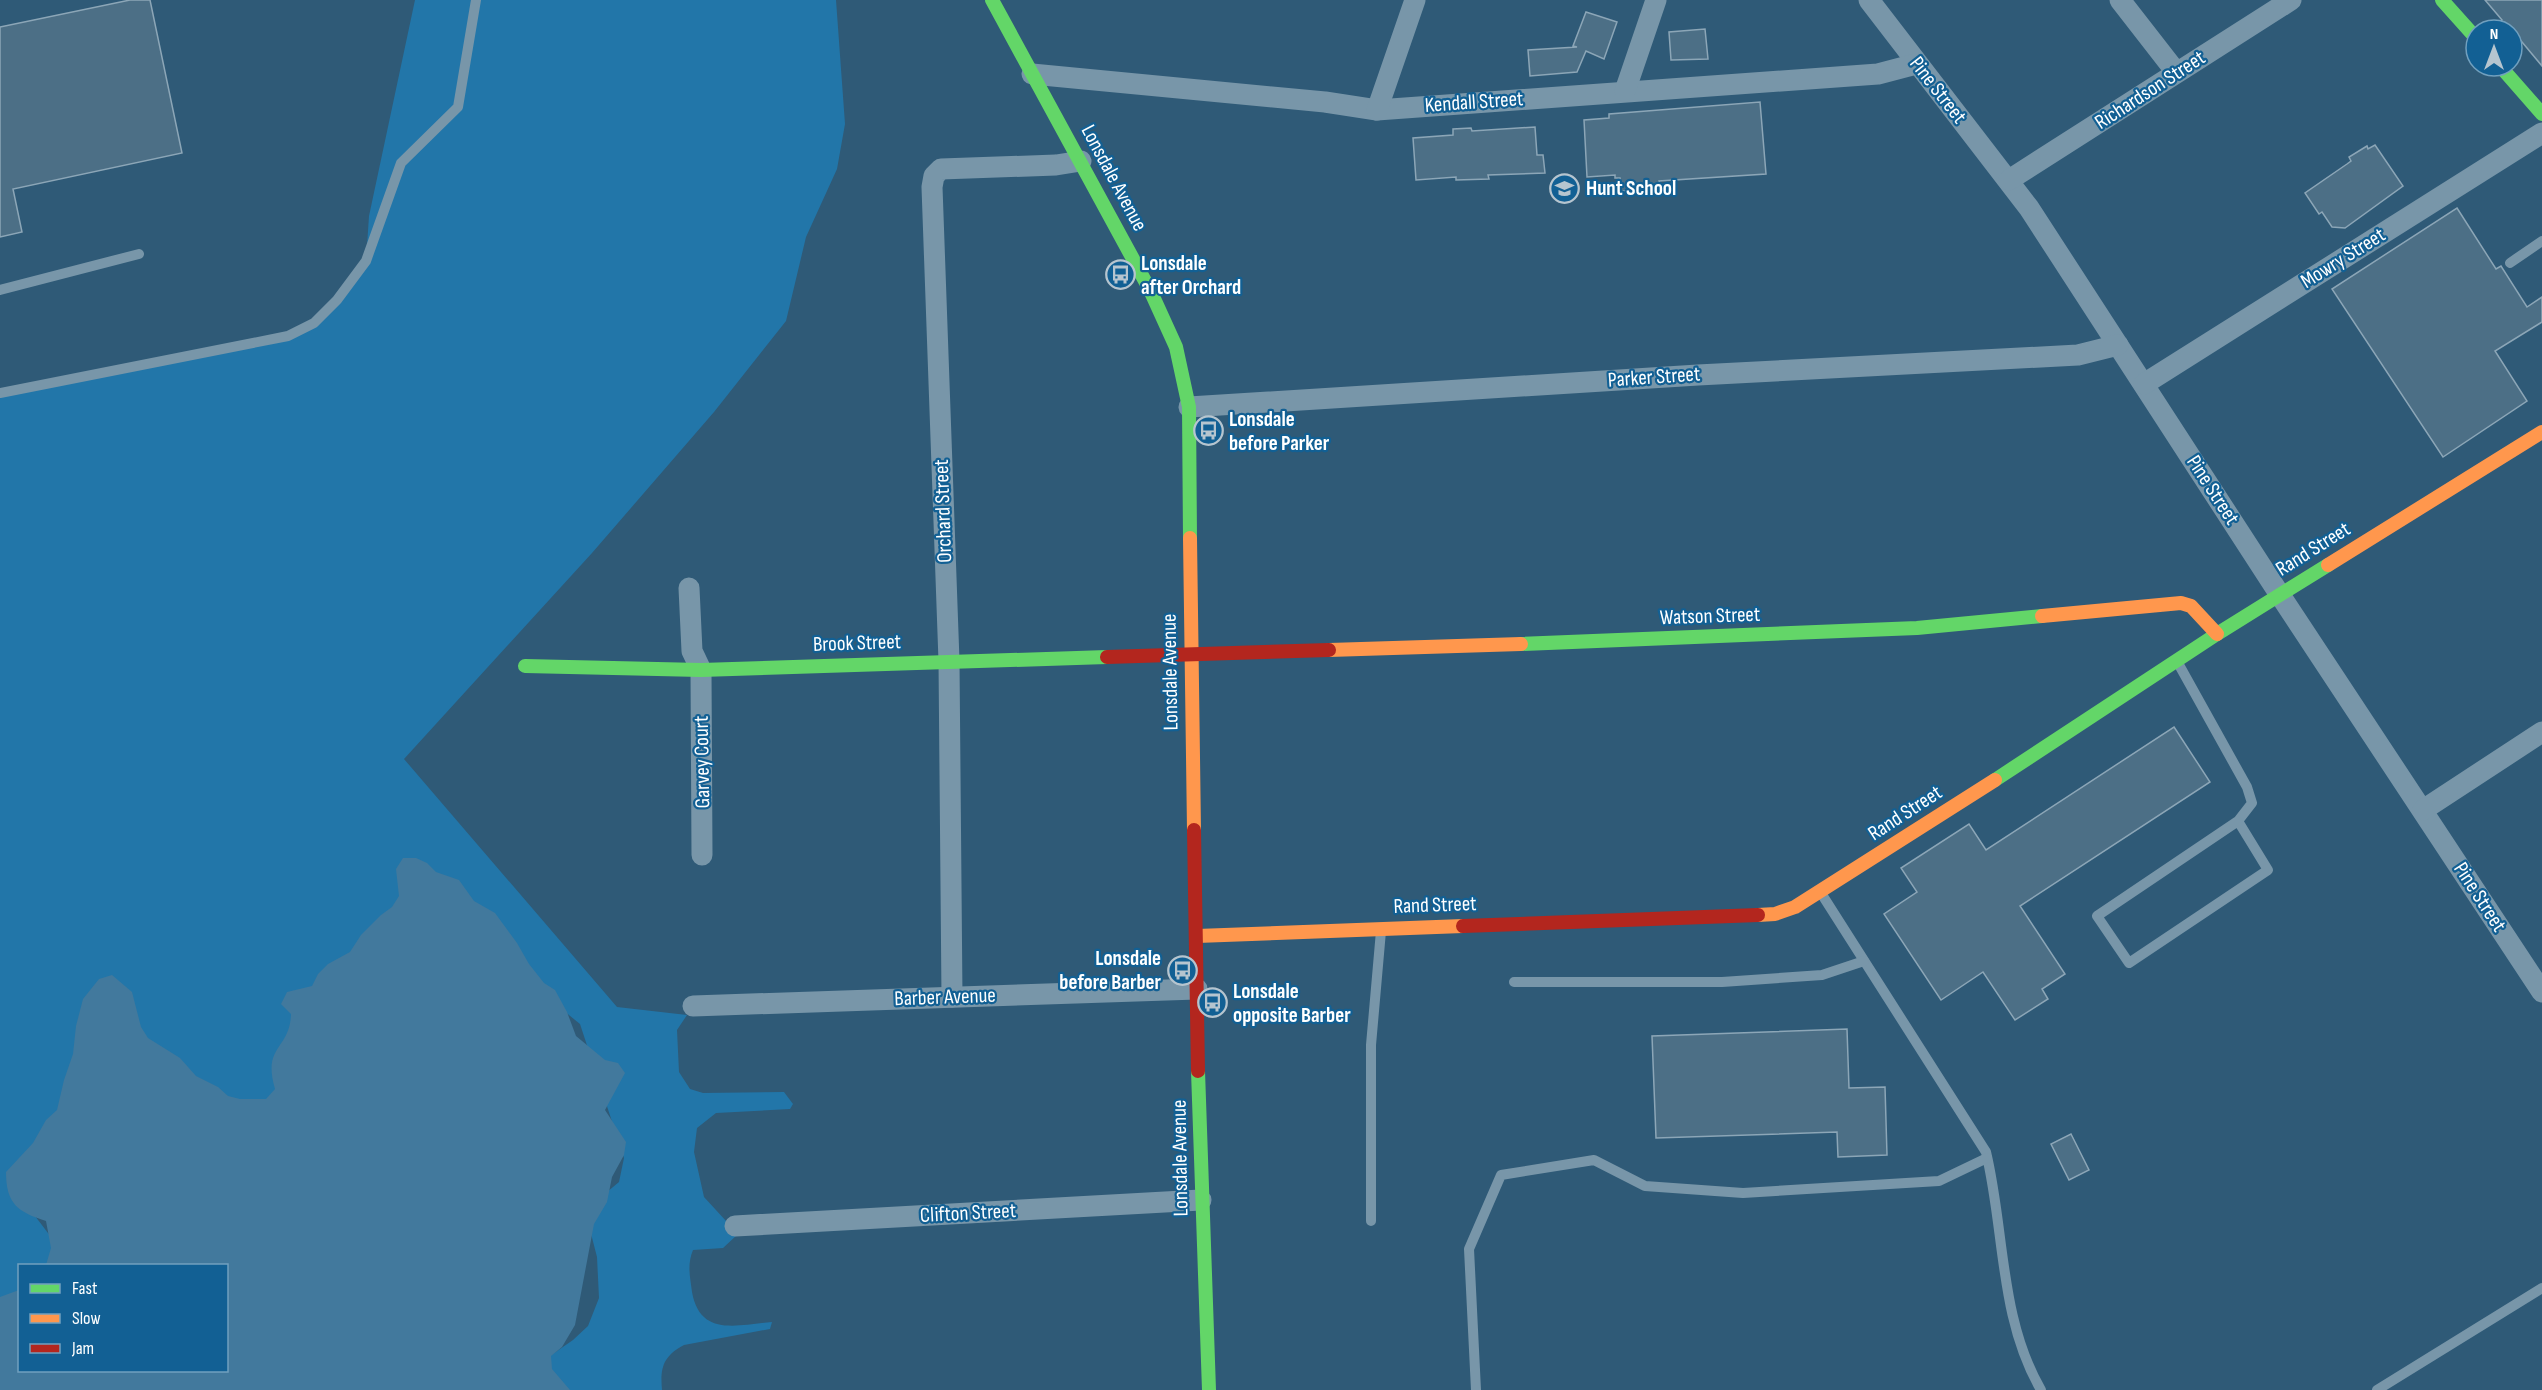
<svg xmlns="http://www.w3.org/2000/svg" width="2542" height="1390" viewBox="0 0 2542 1390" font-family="'Sofia Sans Condensed',sans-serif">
<rect width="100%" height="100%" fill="#2f5a77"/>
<path fill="#2276a9" d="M 415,0 L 836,0 L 845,124 L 837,169 L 806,237 L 786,321 L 714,412 L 592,553 L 404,759 L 617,1007 L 687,1015 L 677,1030 L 679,1072 L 690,1089 L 703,1093 L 784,1092 L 793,1104 L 790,1109 L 716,1113 L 697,1128 L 694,1152 L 704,1197 L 738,1234 L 723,1248 L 693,1250 C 687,1265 690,1276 692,1292 C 700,1337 737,1325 772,1322 L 770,1329 L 684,1345 C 663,1356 660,1368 662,1390 L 525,1390 L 547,1358 L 573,1340 L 588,1326 L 599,1298 L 597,1257 L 589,1226 L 601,1197 L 619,1182 L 624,1158 L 580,1024 L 564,1011 L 431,1034 L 32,1212 L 51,1237 L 57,1265 L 20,1266 L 19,1317 L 0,1334 L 0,393 L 288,336 L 314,323 L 366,261 L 369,216 Z"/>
<path fill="#42799d" d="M 403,858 L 416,858 L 427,863 L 436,872 L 459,880 L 474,901 L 495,913 L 517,943 L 529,964 L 544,983 L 555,990 L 567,1012 L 576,1036 L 605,1060 L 618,1063 L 625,1073 L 605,1110 L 626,1142 L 624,1155 L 612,1177 L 607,1202 L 594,1224 L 575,1325 L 562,1347 L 551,1356 L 552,1369 L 570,1390 L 0,1390 L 0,1297 L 19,1290 L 20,1370 L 226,1370 L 226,1266 L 46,1265 L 51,1248 L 46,1221 C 18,1212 6,1204 6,1172 L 33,1143 L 46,1120 L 57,1110 L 64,1080 L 73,1054 L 76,1026 L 83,999 L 99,979 L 112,975 L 132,992 L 141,1027 L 148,1038 L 180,1058 L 196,1076 L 218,1087 L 228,1096 L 240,1099 L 266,1099 L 275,1089 C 262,1045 290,1050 291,1014 L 281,1004 L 287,992 L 312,986 L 318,974 L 328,964 L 350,952 L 361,935 L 381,915 L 392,907 L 399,896 L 396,869 Z"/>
<g fill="#4c6f86" stroke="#8ca6b7" stroke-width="1.5">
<path d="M 130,0 L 150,0 L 182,153 L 13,189 L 22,232 L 0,237 L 0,27 Z"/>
<path d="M 2485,0 L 2542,0 L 2542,66 L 2512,30 L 2492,30 L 2502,20 Z"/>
<path d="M 1586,12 L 1617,22 L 1604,59 L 1586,51 L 1577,72 L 1530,76 L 1528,50 L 1577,47 L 1573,46 Z"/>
<path d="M 1705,29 L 1708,59 L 1671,60 L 1669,32 Z"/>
<path d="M 1760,102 L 1766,174 L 1659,181 L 1660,188 L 1621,191 L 1620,178 L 1615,178 L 1615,175 L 1587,177 L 1584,120 L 1609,118 L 1609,114 Z"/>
<path d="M 1535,127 L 1537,155 L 1543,155 L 1545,173 L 1488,175 L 1489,179 L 1456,180 L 1456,177 L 1416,180 L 1413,138 L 1453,135 L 1453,129 L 1471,128 L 1472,131 Z"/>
<path d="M 2375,145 L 2403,186 L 2345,228 L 2332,227 L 2322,212 L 2319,214 L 2305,193 L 2347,164 L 2351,161 L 2349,157 L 2367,146 L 2368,149 Z"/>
<path d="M 2457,208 L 2496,269 L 2501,266 L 2527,307 L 2542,297 L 2542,322 L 2495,351 L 2527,401 L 2443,457 L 2332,289 Z"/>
<path d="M 2174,727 L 2210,782 L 2020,906 L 2065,974 L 2042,989 L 2048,999 L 2015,1020 L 1983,972 L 1941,1000 L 1884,914 L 1917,892 L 1901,868 L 1969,824 L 1986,850 Z"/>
<path d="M 1847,1029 L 1849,1088 L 1885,1087 L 1887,1155 L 1838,1157 L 1837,1132 L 1656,1138 L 1652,1036 Z"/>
<path d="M 2071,1134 L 2089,1170 L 2069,1180 L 2051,1144 Z"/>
</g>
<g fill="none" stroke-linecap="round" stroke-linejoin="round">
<g stroke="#7896a9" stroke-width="10">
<path d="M 2510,263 L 2542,241"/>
<path d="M 0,290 L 139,254"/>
<path d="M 0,393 L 288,336 L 314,323 L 337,300 L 366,261 L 401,163 L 458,107 L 476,0"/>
<path d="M 2178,663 L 2247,787 L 2252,803 L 2238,821 L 2097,916 L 2129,963 L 2268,870 L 2238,821"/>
<path d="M 1821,893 L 1986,1152 C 2005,1231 1999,1318 2041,1390"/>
<path d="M 1514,982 L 1722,982 L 1822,975 L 1864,961"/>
<path d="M 1371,1221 L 1371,1045 L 1381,931"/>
<path d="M 1476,1390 L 1469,1249 L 1501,1175 L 1594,1160 L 1645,1186 L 1743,1193 L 1939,1181 L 1987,1158"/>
<path d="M 2377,1390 L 2542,1288"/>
</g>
<g stroke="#7896a9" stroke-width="21">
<path d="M 1869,0 L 2029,208 L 2280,595 L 2542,992"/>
<path d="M 2120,0 L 2176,72"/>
<path d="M 1032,74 L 1325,102 L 1377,110 L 1878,74 L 1916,64"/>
<path d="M 1625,91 L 1656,0"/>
<path d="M 1377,110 L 1415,0"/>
<path d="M 2009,180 L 2291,0"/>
<path d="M 2144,384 L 2542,133"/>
<path d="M 1189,407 L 1698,375 L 2078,355 L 2118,345"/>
<path d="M 689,588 L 692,651 L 701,670 L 702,855"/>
<path d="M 2423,810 L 2542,732"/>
<path d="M 952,997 L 949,661 L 932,187 L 934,176 L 941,169 L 1056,165 L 1081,161"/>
<path d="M 693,1006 L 1197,989"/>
<path d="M 735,1226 L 1201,1200"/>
</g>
<g stroke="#63d668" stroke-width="14">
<path d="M 992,0 L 1151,292 L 1176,347 L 1189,407 L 1190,538"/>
<path d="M 2442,0 L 2476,38"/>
<path d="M 2500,66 L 2542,114"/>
<path d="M 1521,644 L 1917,628 L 2042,616"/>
<path d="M 525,666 L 701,670 L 1107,657"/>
<path d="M 1995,780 L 2217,634 L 2328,565"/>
<path d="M 1198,1071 L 1209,1390"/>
</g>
<g stroke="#ff974d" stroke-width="14">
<path d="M 1190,538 L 1194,830"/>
<path d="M 2328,565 L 2542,432"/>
<path d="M 2042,616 L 2181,603 L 2191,606 L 2217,634"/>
<path d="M 1329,650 L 1521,644"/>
<path d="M 1758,915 L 1775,914 L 1795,907 L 1995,780"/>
<path d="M 1197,936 L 1463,926"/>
</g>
<g stroke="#b3261e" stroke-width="14">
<path d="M 1107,657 L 1329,650"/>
<path d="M 1194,830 L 1198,1071"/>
<path d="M 1463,926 L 1758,915"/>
</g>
</g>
<defs>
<symbol id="school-ring" viewBox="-11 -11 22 22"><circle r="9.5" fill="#126094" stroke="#b6c5cf" stroke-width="1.5"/><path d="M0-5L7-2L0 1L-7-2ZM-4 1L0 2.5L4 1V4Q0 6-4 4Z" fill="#b6c5cf"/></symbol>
<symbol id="bus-ring" viewBox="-11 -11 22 22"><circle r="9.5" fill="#126094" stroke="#b6c5cf" stroke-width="1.5"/><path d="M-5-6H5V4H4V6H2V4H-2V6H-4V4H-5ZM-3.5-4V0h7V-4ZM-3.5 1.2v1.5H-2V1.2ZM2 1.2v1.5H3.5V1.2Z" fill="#b6c5cf"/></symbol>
</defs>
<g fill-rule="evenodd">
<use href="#school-ring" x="1548" y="172" width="33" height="33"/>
<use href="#bus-ring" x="1104" y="258" width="33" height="33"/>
<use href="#bus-ring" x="1192" y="414" width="33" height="33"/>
<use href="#bus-ring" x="1166" y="954" width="33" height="33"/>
<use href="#bus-ring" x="1196" y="986" width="33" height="33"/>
</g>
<g text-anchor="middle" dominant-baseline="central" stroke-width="4.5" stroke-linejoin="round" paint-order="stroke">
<g font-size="21" fill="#fff" stroke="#126094">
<text transform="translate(1938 90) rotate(52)">Pine Street</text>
<text transform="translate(2150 90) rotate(-33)">Richardson Street</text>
<text transform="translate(1474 102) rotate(-4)">Kendall Street</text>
<text transform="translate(1114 178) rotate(62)">Lonsdale Avenue</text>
<text transform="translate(2343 258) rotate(-32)">Mowry Street</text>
<text transform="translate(1654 377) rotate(-4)">Parker Street</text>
<text transform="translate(2213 490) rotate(57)">Pine Street</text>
<text transform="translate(943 511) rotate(-92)">Orchard Street</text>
<text transform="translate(2313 549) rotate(-32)">Rand Street</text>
<text transform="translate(1710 616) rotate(-2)">Watson Street</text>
<text transform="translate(857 643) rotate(-2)">Brook Street</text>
<text transform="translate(1170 672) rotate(-91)">Lonsdale Avenue</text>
<text transform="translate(702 762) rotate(-91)">Garvey Court</text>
<text transform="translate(1905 813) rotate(-33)">Rand Street</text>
<text transform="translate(2480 897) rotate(57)">Pine Street</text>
<text transform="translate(1435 905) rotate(-2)">Rand Street</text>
<text transform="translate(945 997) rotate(-2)">Barber Avenue</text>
<text transform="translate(1180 1158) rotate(-91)">Lonsdale Avenue</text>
<text transform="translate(968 1213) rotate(-3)">Clifton Street</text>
</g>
<g font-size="21" font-weight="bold" fill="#fff" stroke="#126094" text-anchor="start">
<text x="1586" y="188">Hunt School</text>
<text x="1141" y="263">Lonsdale<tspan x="1141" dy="24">after Orchard</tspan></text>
<text x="1229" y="419">Lonsdale<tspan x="1229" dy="24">before Parker</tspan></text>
<text x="1161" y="958" text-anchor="end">Lonsdale<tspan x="1161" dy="24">before Barber</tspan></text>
<text x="1233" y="991">Lonsdale<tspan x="1233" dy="24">opposite Barber</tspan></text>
</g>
</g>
<rect x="18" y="1264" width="210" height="108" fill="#126094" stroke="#71a0bf" stroke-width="1.5"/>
<rect x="30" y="1284" width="30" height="9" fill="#63d668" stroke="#71a0bf" stroke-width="1.5"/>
<text x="72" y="1294" font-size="18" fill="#ffffff">Fast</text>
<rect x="30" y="1314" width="30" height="9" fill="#ff974d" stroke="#71a0bf" stroke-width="1.5"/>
<text x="72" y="1324" font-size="18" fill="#ffffff">Slow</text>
<rect x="30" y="1344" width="30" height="9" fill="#b3261e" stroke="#71a0bf" stroke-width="1.5"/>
<text x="72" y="1354" font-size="18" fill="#ffffff">Jam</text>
<g transform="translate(2494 48)"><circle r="28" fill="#126094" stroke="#71a0bf" stroke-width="1.5"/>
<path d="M0-4.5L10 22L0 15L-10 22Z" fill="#b6c5cf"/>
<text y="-9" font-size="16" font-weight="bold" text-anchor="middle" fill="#ffffff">N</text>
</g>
</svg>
